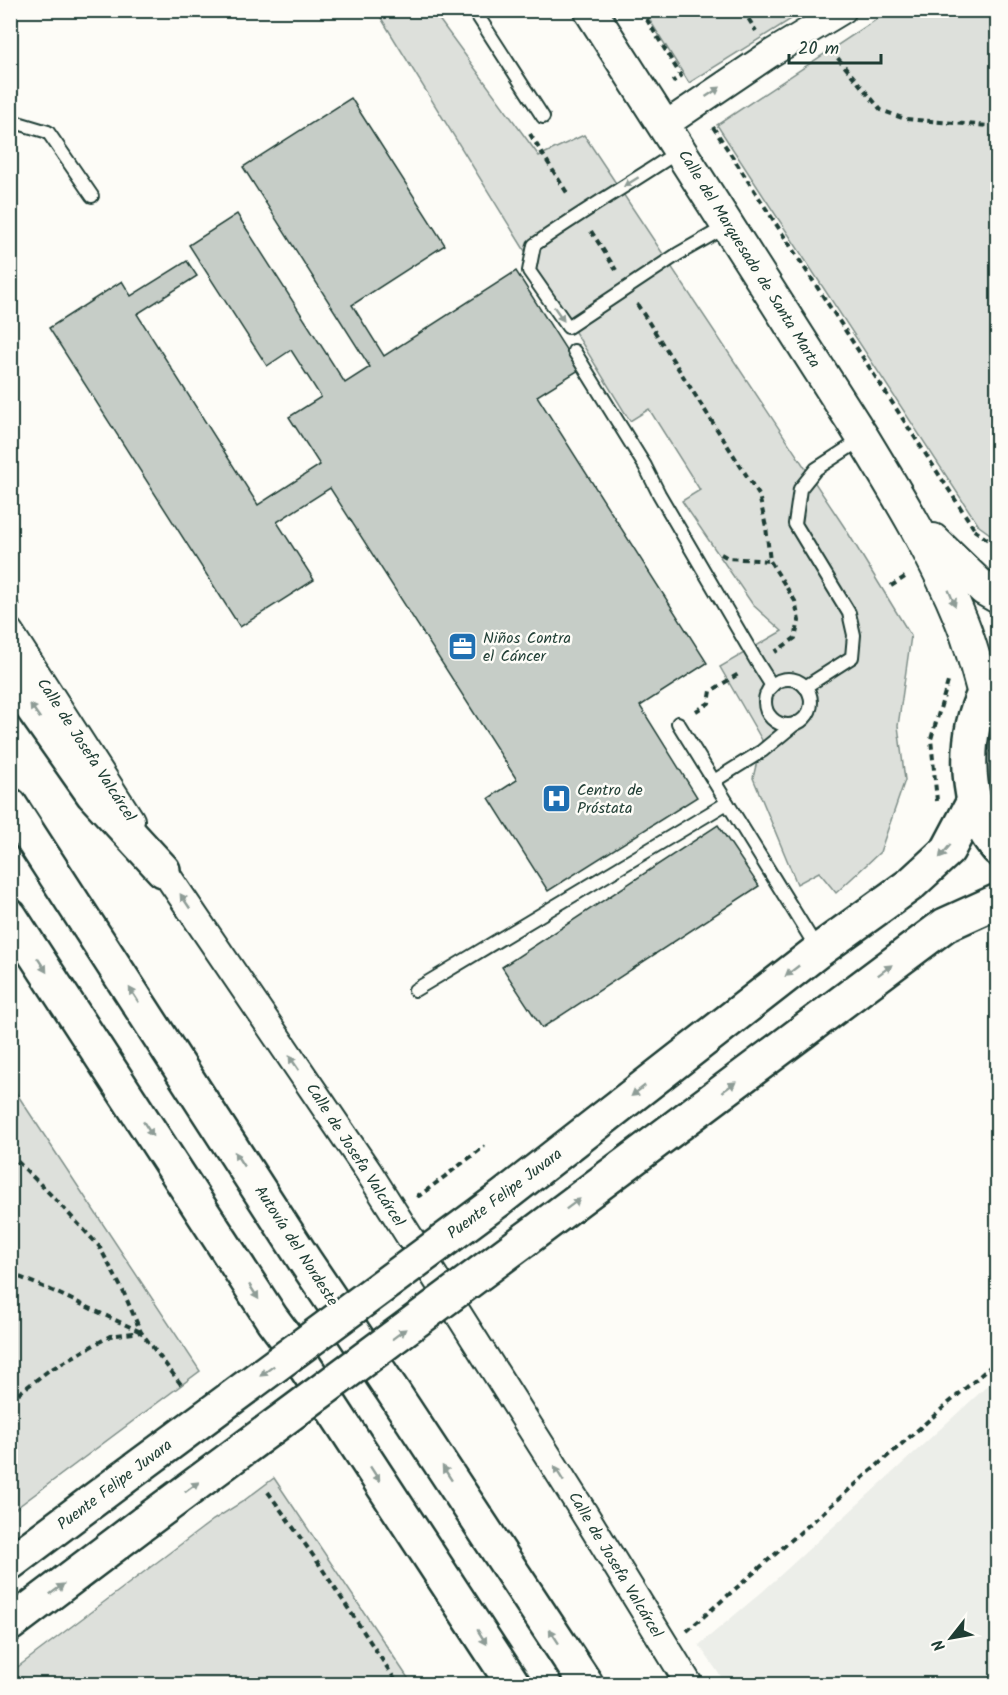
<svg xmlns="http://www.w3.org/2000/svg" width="1008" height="1695" viewBox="0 0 1008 1695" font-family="Kalam,sans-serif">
<rect width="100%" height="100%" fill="#fdfcf7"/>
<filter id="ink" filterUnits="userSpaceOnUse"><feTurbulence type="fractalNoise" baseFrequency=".0167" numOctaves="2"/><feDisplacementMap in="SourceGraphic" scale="12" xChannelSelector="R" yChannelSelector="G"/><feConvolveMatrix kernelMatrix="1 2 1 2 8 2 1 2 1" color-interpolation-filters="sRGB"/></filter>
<g filter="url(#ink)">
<path fill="#eceee9" d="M 997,1377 L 997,1684 L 726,1684 L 699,1645 L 762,1592 Z"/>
<g fill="#dde0db" stroke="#7e8e88" stroke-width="1.5">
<path d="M 393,11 L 433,11 L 539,156 L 584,135 L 845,528 L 911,636 L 898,726 L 905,780 L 880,852 L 836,893 L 819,872 L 797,884 L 753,778 L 762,740 L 720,667 L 782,631 L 753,605 L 682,501 L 700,490 L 649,409 L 630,421 L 381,18 Z"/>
<path d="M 644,11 L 804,11 L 689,83 Z"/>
<path d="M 889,11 L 997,11 L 997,539 L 979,526 L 717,125 Z"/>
<path d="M 11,1085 L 200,1371 L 11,1512 L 10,1512 Z"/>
<path d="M 274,1478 L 412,1684 L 11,1684 L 11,1672 L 213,1520 L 242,1502 Z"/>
</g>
<g fill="#c6cdc7" stroke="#1f3d34" stroke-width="1.5">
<path d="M 351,98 L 445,245 L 352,305 L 384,356 L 516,271 L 579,370 L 537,396 L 707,663 L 640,706 L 697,797 L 548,891 L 489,798 L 517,780 L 330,488 L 277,522 L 314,580 L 240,627 L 49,328 L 122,281 L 131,296 L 187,261 L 197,276 L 137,314 L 258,505 L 320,465 L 289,417 L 321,397 L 291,350 L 267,366 L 189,245 L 237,214 L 345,383 L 370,367 L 243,167 Z"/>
<path d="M 718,825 L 759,886 L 542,1028 L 502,967 Z"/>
</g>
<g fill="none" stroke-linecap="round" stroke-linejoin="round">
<defs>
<g id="service">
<path d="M 474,10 L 543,117"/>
<path d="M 10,124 L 18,123 L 48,132 L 92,196"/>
<path d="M 679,151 C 631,183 581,212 534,245 L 529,271 L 568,327 L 678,254 L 727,226"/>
<path d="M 574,351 L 645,466 L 659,494 L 757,662 L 772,686"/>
<circle cx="788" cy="702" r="23"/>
<path d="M 805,687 L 852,657 L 854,635 L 849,613 L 795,524 L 800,489 L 816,469 L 862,439"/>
<path d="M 678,723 L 818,950"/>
<path d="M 714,781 L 762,751 L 796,723"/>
<path d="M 415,990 L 727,803"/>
</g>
<g id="minor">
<path d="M 665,125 L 770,54 L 843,10"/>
<path d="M 10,632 L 131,820"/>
<path d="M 154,856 L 368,1171 L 581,1508 L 689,1684"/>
</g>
<g id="tertiary">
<path d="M 590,10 L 863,438 C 899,497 935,556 961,620 C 971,644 977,669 984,694"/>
<path d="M 933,540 L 984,589 L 998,597"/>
</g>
<g id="secondary">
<path d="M 998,675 C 993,681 988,687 984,694 C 964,734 965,795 987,834 C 990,839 994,844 998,849"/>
<path d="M 500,1199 L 818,951 L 911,884 L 948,850 L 974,801"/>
<path d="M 526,1239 L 945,925 L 998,901"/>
<path d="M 10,1563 L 122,1479"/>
<path d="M 10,1624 L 145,1522"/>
</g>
<g id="motorway">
<path d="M 10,676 L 93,794 L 163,870"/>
<path d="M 10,805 L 305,1261 L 392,1390 L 586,1684"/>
<path d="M 10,916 L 272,1319 L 287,1339 L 513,1684"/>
</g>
</defs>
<use href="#service" stroke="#1f3d34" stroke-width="16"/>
<use href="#minor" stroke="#1f3d34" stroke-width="30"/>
<use href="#tertiary" stroke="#1f3d34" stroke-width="36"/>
<use href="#secondary" stroke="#1f3d34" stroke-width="38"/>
<use href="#motorway" stroke="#1f3d34" stroke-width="38"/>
<g stroke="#1f3d34" stroke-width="4" stroke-dasharray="6 4.5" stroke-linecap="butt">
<path d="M 641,10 L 681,76 L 672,82"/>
<path d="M 743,10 L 756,31"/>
<path d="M 831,50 L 881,110 L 905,119 L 989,126"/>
<path d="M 713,127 L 975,530"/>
<path d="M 530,134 L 569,196"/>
<path d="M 591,231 L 616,270"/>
<path d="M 637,304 L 759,495 L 766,527 L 770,561 L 795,601 L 799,621 L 795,638 L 775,652"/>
<path d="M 974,530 L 998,547"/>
<path d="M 721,554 L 728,558 L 770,561"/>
<path d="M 891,586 L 908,575"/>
<path d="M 10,593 L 19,606"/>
<path d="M 696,711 L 709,703 L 711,691 L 740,673"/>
<path d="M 937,801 L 931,739 L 948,682"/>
<path d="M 10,1154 L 54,1198 L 99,1246 L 123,1291 L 141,1332 L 183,1387"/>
<path d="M 417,1194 L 419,1196 L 485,1146"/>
<path d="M 10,1273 L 53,1291 L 141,1332"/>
<path d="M 10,1400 L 48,1371 L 110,1336 L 141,1332"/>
<path d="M 268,1492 L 317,1561 L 398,1684"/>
<path d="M 687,1631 L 998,1360"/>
</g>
<use href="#service" stroke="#fdfcf7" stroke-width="12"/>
<use href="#minor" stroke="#fdfcf7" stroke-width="26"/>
<use href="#tertiary" stroke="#fdfcf7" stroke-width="32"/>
<use href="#secondary" stroke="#fdfcf7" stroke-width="33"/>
<use href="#motorway" stroke="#fdfcf7" stroke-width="33"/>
<defs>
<g id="secondary-bridge">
<path d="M 122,1479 L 500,1199"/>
<path d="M 145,1522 L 526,1239"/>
</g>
</defs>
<use href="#secondary-bridge" stroke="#1f3d34" stroke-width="38" stroke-linecap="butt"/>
<use href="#secondary-bridge" stroke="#fdfcf7" stroke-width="33"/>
</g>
<defs><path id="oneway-solid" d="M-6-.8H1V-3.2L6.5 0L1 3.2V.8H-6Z" transform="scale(1.5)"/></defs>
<g fill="#8e9c96">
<use href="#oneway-solid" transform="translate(713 92) rotate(-34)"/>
<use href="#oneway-solid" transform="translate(631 182) rotate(148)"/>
<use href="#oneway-solid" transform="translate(559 314) rotate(55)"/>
<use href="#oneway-solid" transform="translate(952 598) rotate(67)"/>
<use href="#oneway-solid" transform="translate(35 711) rotate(-125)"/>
<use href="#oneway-solid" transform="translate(945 851) rotate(130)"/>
<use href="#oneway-solid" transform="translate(185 901) rotate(-124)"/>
<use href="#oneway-solid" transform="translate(42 965) rotate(57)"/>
<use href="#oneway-solid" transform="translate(885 970) rotate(-37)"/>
<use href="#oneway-solid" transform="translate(792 971) rotate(142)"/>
<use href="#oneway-solid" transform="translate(134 995) rotate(-123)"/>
<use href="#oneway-solid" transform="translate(294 1063) rotate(-124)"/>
<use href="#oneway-solid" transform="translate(729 1087) rotate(-37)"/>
<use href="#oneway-solid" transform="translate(638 1091) rotate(142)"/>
<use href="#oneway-solid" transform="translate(148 1129) rotate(57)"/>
<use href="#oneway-solid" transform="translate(239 1159) rotate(-123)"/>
<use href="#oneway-solid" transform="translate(573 1204) rotate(-37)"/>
<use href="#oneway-solid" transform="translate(254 1292) rotate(57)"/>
<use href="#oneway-solid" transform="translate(399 1334) rotate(-37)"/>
<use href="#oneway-solid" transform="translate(267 1371) rotate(143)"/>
<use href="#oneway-solid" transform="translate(447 1473) rotate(-123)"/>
<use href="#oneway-solid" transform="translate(375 1474) rotate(57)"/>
<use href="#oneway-solid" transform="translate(559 1474) rotate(-122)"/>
<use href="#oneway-solid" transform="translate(192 1487) rotate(-37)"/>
<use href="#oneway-solid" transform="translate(57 1589) rotate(-37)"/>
<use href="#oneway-solid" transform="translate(554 1636) rotate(-123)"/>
<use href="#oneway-solid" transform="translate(482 1637) rotate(57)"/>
</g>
</g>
<defs>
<symbol id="office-square" viewBox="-11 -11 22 22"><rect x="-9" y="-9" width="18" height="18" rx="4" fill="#1f6fb2" stroke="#fdfcf7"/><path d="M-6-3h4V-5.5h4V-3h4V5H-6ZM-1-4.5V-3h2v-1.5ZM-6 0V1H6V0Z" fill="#fff"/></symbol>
<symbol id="hospital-square" viewBox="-11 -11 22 22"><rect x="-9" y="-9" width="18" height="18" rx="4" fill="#1f6fb2" stroke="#fdfcf7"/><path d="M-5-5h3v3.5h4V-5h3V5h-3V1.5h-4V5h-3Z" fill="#fff"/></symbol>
</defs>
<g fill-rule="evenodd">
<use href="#office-square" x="446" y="630" width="33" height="33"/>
<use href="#hospital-square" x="540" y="782" width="33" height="33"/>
</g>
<g text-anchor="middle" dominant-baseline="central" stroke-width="5" stroke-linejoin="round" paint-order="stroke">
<g font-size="16" fill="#1f3d34" stroke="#fdfcf7">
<text transform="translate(749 259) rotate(58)">Calle del Marquesado de Santa Marta</text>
<text transform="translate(86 750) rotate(57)">Calle de Josefa Valcárcel</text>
<text transform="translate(355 1155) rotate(57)">Calle de Josefa Valcárcel</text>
<text transform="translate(505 1194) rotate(-37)">Puente Felipe Juvara</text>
<text transform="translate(296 1246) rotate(57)">Autovía del Nordeste</text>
<text transform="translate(115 1485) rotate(-37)">Puente Felipe Juvara</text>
<text transform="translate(615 1565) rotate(59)">Calle de Josefa Valcárcel</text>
</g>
<g font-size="16" fill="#1f3d34" stroke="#fdfcf7" text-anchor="start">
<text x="483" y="638">Niños Contra<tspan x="483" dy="18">el Cáncer</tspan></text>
<text x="577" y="790">Centro de<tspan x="577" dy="18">Próstata</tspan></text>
</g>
</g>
<rect width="1008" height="1695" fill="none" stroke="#fdfcf7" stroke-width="36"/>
<rect x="18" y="18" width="972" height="1659" fill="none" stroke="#1f3d34" stroke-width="2" filter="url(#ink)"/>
<g transform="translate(951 1638) rotate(239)" stroke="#fdfcf7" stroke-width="4.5" paint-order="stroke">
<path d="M0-4.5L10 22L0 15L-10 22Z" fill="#1f3d34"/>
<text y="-9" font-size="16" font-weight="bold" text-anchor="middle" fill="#1f3d34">N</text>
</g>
<path d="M789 54v9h92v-9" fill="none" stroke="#1f3d34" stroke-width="3"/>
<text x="798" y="54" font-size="18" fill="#1f3d34" stroke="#fdfcf7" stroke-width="4.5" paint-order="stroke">20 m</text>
</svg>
